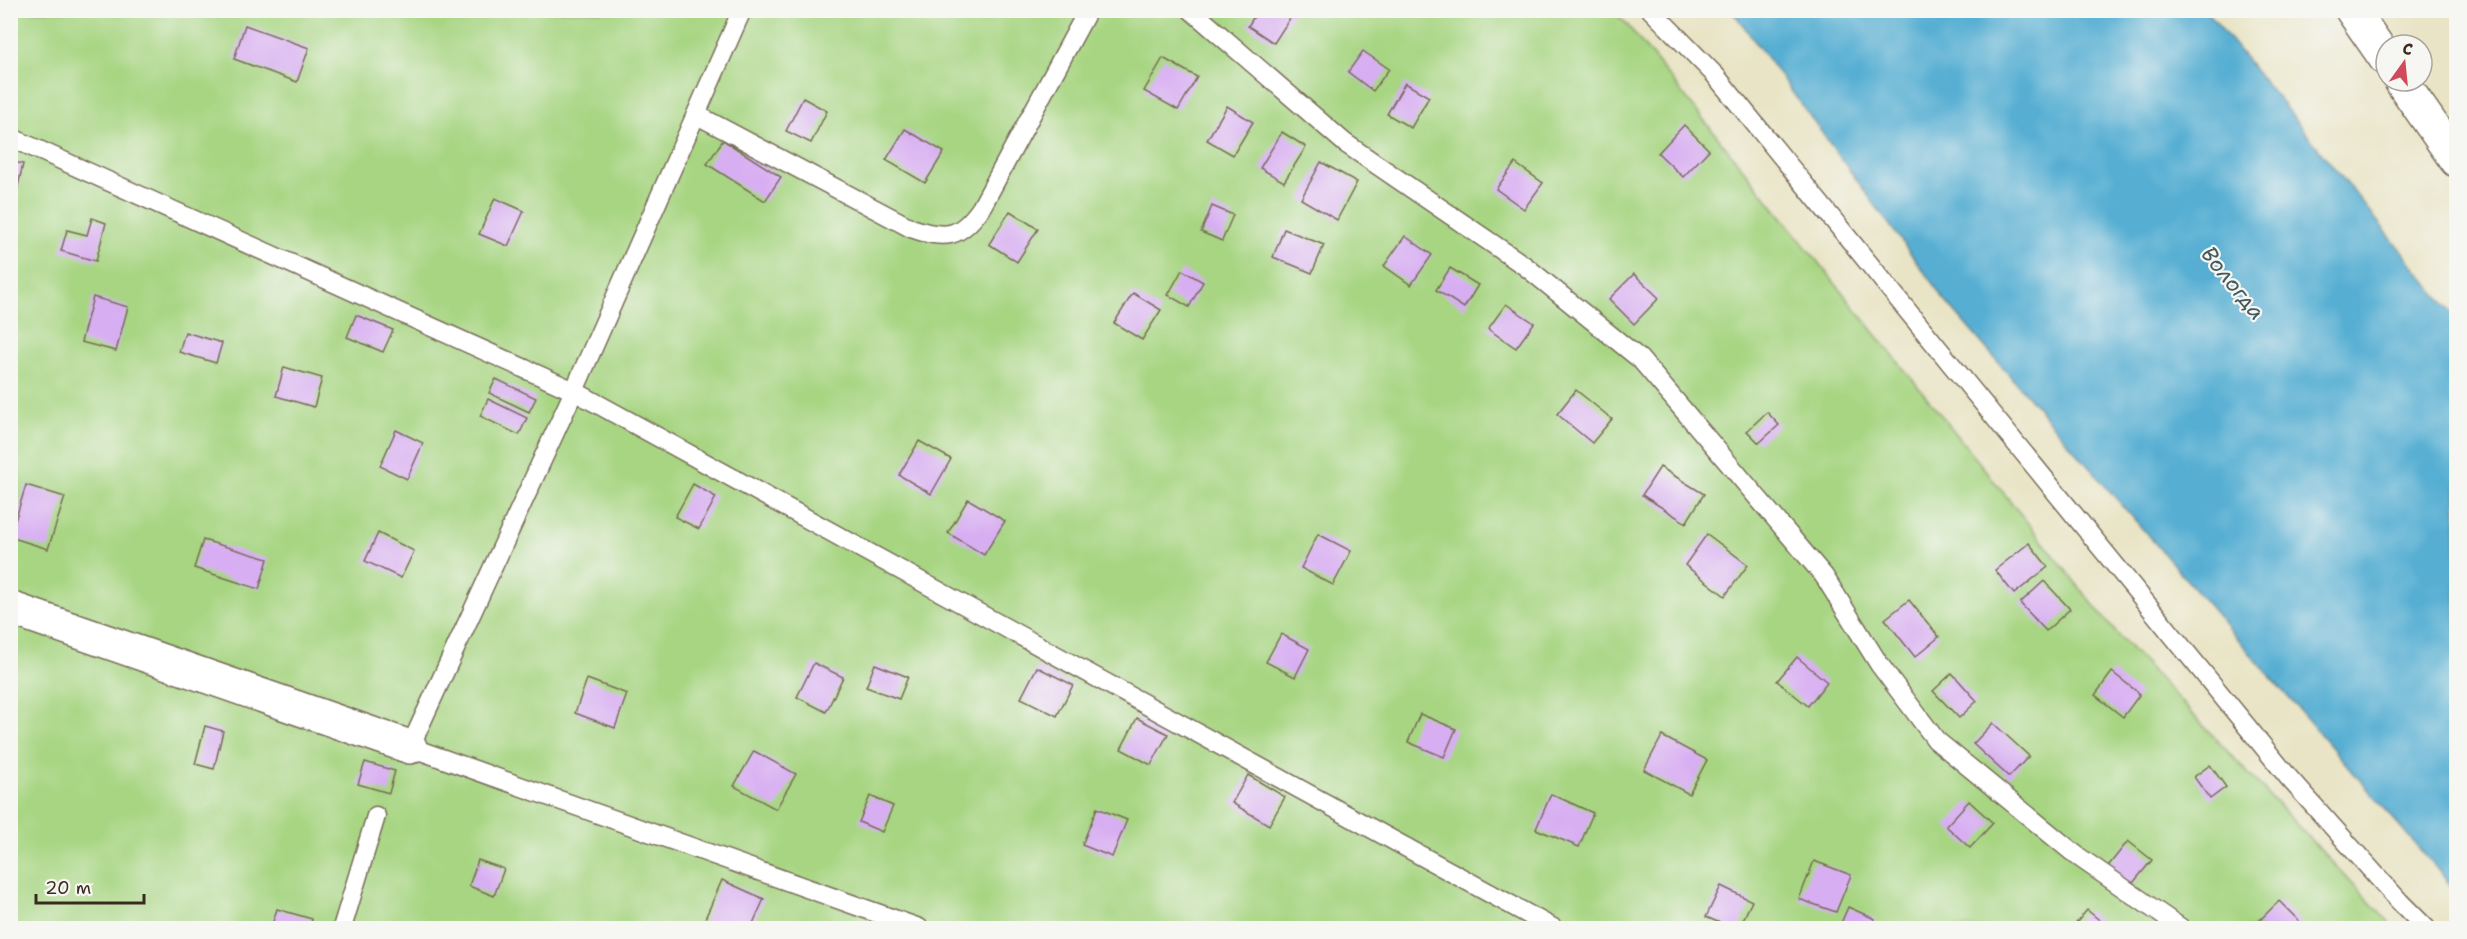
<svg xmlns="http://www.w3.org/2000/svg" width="2467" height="939" viewBox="0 0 2467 939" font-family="'Shantell Sans',sans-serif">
<rect width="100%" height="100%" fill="#f6f6f2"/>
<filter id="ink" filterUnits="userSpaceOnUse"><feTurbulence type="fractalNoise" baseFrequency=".0167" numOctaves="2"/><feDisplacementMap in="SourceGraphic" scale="12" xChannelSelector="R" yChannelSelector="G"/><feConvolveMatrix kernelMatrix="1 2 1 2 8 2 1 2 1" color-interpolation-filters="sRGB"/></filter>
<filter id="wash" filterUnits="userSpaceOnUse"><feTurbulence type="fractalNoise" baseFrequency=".008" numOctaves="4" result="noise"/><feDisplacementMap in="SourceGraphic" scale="24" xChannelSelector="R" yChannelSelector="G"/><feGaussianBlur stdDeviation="1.35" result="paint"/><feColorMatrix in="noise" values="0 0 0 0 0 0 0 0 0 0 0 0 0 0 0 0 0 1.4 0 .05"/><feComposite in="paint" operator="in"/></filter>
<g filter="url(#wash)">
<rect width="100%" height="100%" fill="#e9e4c5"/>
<path fill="#a7d582" stroke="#718050" stroke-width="1.5" d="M 10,11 L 1611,11 L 1625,22 L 2117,634 L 2394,928 L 11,928 Z"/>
<path fill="#56afd3" stroke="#486c78" stroke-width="1.5" d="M 1730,11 L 2207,11 L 2456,318 L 2456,891 L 1947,303 L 1737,17 Z"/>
<g id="blocks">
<g fill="#d8aef2">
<path d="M 1258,10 L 1294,12 L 1274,43 L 1248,26 Z"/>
<path d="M 245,25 L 309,48 L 297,82 L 234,59 Z"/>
<path d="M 1363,51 L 1389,69 L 1373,91 L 1348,72 Z"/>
<path d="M 1163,58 L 1197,77 L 1178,110 L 1144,91 Z"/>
<path d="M 1405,83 L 1429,97 L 1411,128 L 1387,114 Z"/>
<path d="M 803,98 L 827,111 L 811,143 L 786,131 Z"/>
<path d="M 1227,106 L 1253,122 L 1233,155 L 1207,140 Z"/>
<path d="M 1684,125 L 1709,150 L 1683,177 L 1658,153 Z"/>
<path d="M 905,129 L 944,152 L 925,183 L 886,160 Z"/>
<path d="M 1282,132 L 1306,147 L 1284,182 L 1260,168 Z"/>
<path d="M 723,140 L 781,177 L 765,201 L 707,164 Z"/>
<path d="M 10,161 L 23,164 L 14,204 L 10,203 Z"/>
<path d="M 1321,162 L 1357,182 L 1337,220 L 1301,199 Z"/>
<path d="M 1515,163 L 1543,183 L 1524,209 L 1496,189 Z"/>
<path d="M 495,198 L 524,211 L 508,246 L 479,234 Z"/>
<path d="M 1212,206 L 1233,215 L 1222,241 L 1201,232 Z"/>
<path d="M 1010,211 L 1038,229 L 1017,262 L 989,244 Z"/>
<path d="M 92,218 L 106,223 L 96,261 L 61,251 L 67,230 L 87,235 Z"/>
<path d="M 1284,229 L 1324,245 L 1312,273 L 1273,257 Z"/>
<path d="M 1405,236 L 1432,255 L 1411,285 L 1384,266 Z"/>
<path d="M 1450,268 L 1478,285 L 1464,308 L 1436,290 Z"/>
<path d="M 1182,270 L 1203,282 L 1189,307 L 1168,295 Z"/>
<path d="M 1634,274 L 1659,298 L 1634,324 L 1609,299 Z"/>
<path d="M 1133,293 L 1161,310 L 1142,340 L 1114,323 Z"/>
<path d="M 93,297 L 128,307 L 116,351 L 81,342 Z"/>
<path d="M 1506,304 L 1534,323 L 1516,348 L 1488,329 Z"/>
<path d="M 356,315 L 393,330 L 383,352 L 347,337 Z"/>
<path d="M 185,332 L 222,343 L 216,363 L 179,352 Z"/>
<path d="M 284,367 L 322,378 L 314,407 L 276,396 Z"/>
<path d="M 496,379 L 536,398 L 529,412 L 489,393 Z"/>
<path d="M 1576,390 L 1612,419 L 1592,443 L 1557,414 Z"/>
<path d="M 488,399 L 527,418 L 519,435 L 480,416 Z"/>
<path d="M 1767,412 L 1779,425 L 1759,443 L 1747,431 Z"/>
<path d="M 396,430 L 423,443 L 407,479 L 380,466 Z"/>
<path d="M 919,441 L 951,459 L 931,494 L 899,475 Z"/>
<path d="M 1660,467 L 1704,494 L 1686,523 L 1642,495 Z"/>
<path d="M 693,484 L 716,497 L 699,529 L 675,517 Z"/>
<path d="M 26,485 L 65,497 L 48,549 L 10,537 Z"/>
<path d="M 968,499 L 1005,521 L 984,555 L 948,533 Z"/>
<path d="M 378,533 L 414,551 L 401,578 L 365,561 Z"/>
<path d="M 1318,534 L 1351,551 L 1333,585 L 1301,568 Z"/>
<path d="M 1707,534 L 1748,565 L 1725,596 L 1685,565 Z"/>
<path d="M 203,540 L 268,559 L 259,589 L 194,568 Z"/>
<path d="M 2029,543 L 2048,567 L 2014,594 L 1995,570 Z"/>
<path d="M 2044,581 L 2070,609 L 2046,631 L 2020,603 Z"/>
<path d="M 1909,600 L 1939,637 L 1915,657 L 1885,619 Z"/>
<path d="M 1281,634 L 1309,649 L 1295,677 L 1266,662 Z"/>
<path d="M 1797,657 L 1827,682 L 1808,706 L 1777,681 Z"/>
<path d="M 814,663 L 843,677 L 826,712 L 797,697 Z"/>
<path d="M 875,664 L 908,677 L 899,699 L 866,687 Z"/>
<path d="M 1037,667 L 1073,685 L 1057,716 L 1021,698 Z"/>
<path d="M 2112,672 L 2140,694 L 2123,717 L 2095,695 Z"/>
<path d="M 1952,673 L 1977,701 L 1959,718 L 1933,691 Z"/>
<path d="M 587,679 L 627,694 L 615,728 L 575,713 Z"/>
<path d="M 1420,714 L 1456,729 L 1444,757 L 1408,742 Z"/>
<path d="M 1137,718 L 1168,734 L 1151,765 L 1121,749 Z"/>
<path d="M 1993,723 L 2029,756 L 2009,777 L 1973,744 Z"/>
<path d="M 205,726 L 223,731 L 214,769 L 195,764 Z"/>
<path d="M 1662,736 L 1707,760 L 1689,794 L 1644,770 Z"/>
<path d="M 754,751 L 796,774 L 776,809 L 734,786 Z"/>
<path d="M 365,762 L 395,771 L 389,793 L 358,784 Z"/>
<path d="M 2210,765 L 2226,787 L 2210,799 L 2194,777 Z"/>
<path d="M 1248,775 L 1285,797 L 1269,825 L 1232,803 Z"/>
<path d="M 1551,794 L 1593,813 L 1579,847 L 1536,829 Z"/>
<path d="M 870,796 L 893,806 L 882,832 L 859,822 Z"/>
<path d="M 1969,801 L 1993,823 L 1970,848 L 1946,826 Z"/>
<path d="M 1097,808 L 1127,820 L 1112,857 L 1082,845 Z"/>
<path d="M 2128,841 L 2152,860 L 2128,889 L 2105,870 Z"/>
<path d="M 478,860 L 504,869 L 494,896 L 469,886 Z"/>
<path d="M 1814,861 L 1851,875 L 1836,912 L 1799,899 Z"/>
<path d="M 722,880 L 764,899 L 751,928 L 719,928 L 704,921 Z"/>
<path d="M 1721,886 L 1752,901 L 1739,928 L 1732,928 L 1706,917 Z"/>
<path d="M 2279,901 L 2306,928 L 2260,928 L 2256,924 Z"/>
<path d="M 1848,907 L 1875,919 L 1871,928 L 1839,928 Z"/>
<path d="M 277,909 L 312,919 L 310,928 L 271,928 Z"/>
<path d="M 2087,910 L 2109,928 L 2072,928 Z"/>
</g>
</g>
</g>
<g filter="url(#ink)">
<use href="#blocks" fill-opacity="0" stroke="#786b58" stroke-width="1.5"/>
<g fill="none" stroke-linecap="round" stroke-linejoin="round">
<defs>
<g id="lane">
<path d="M 742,10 L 574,391 L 410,747 L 919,928"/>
<path d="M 1191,10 L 1345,143 L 1525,266 L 1640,359 L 1824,576 L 1879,664 L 1936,740 L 2076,855 L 2181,928"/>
<path d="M 1651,10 L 1715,75 L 2289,778 L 2400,902 L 2426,928"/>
<path d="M 697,115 L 911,228 C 946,240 960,238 981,208 L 1088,10"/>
<path d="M 10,137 L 574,391 L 1553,928"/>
<path d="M 342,928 L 376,816"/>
</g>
<g id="street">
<path d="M 2352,10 L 2386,59"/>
<path d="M 2401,81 L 2456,160"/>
<path d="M 10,608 L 410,747"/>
</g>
</defs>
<use href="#lane" stroke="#786b58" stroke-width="21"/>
<use href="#street" stroke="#786b58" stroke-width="36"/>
<use href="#lane" stroke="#fff" stroke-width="18"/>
<use href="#street" stroke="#fff" stroke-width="33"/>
</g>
</g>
<g text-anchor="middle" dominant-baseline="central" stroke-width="4.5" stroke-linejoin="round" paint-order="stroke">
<g font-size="22" font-style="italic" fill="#44595d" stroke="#f6f6f2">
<text transform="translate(2233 283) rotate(51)">Вологда</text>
</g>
</g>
<rect width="2467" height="939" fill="none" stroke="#f6f6f2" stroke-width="36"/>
<g transform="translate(2404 63) rotate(15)"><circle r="28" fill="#f6f6f2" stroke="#aba49d" stroke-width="1.5"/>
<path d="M0-4.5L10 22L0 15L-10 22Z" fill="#d1495b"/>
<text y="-9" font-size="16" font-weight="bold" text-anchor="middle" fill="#3b2a1e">С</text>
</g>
<path d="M36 894v9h108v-9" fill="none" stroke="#3b2a1e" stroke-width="3"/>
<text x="45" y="894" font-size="18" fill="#3b2a1e" stroke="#f6f6f2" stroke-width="4.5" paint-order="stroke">20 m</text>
</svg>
